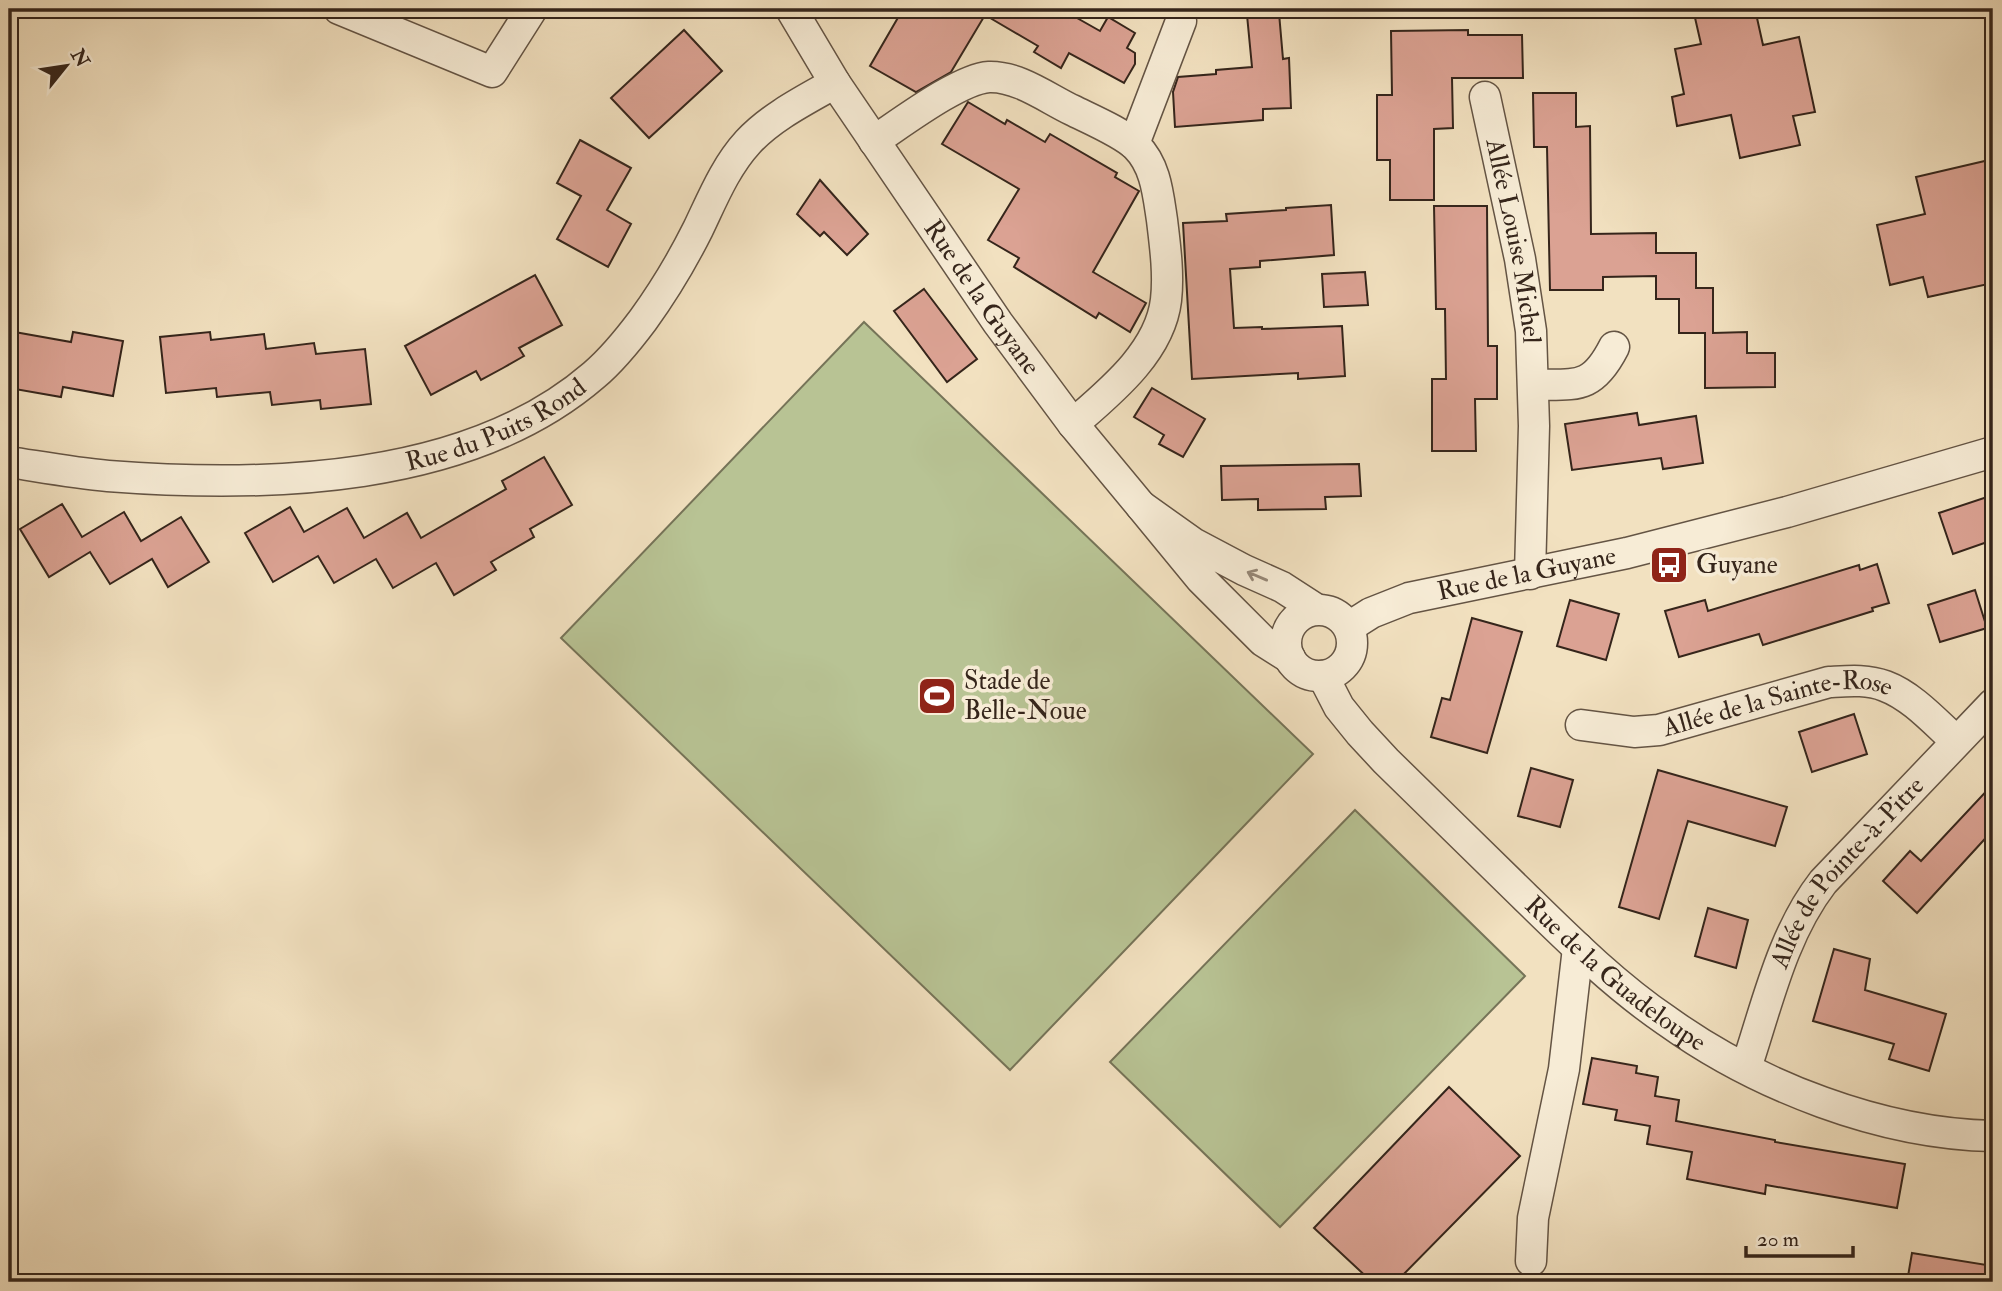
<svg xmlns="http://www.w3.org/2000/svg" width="2002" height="1291" viewBox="0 0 2002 1291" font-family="'IM FELL Double Pica',serif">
<rect width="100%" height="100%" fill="#f2e1c0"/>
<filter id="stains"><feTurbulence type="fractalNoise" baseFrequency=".00286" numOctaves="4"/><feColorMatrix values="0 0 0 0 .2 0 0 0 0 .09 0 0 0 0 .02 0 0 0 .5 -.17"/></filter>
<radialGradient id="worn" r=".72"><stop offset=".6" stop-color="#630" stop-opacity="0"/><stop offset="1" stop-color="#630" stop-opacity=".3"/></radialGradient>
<g fill="#b8c394" stroke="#767458" stroke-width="2">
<path d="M 864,322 L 1313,754 L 1010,1070 L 561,638 Z"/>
<path d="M 1355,810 L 1525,976 L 1280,1227 L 1110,1062 Z"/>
</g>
<g fill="#dba293" stroke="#35251b" stroke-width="2">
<path d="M 903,9 L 1061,9 L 1100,31 L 1108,17 L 1135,33 L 1127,48 L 1135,53 L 1135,64 L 1124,83 L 1069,53 L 1061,68 L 1034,52 L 1038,46 L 985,15 L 951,72 L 916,92 L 870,66 Z"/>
<path d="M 1693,9 L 1755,9 L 1763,45 L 1799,37 L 1815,112 L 1793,116 L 1800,145 L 1740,158 L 1731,115 L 1677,126 L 1672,97 L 1684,94 L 1675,49 L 1701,44 Z"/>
<path d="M 1279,13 L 1283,59 L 1289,58 L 1291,108 L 1263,109 L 1263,120 L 1175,127 L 1173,92 L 1178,77 L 1216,74 L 1216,70 L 1252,67 L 1247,15 Z"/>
<path d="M 684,30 L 722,71 L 649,138 L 611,98 Z"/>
<path d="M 1468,30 L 1468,35 L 1522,35 L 1523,78 L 1452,78 L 1453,128 L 1434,129 L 1434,200 L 1390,200 L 1390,160 L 1377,160 L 1377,95 L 1392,95 L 1391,31 Z"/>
<path d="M 1533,93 L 1576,93 L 1576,127 L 1590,126 L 1591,234 L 1656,233 L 1656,253 L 1696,253 L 1696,288 L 1713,288 L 1713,333 L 1747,332 L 1747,353 L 1775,353 L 1775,387 L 1705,388 L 1705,333 L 1679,333 L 1679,299 L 1656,299 L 1656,276 L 1603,277 L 1603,290 L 1550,290 L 1547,147 L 1534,147 Z"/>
<path d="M 968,102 L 1005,124 L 1007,120 L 1045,142 L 1050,134 L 1117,173 L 1115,177 L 1139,191 L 1093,272 L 1146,303 L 1130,332 L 1099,313 L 1096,318 L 1014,267 L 1019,258 L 988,240 L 1019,189 L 942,144 Z"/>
<path d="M 580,140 L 631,168 L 607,210 L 631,224 L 608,267 L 557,239 L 581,196 L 557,183 Z"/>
<path d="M 1989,160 L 1993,178 L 1993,283 L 1928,297 L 1923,277 L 1890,285 L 1877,225 L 1925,214 L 1916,177 Z"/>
<path d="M 820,180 L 868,234 L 847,255 L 824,232 L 820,236 L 797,214 Z"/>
<path d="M 1331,205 L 1334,255 L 1260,261 L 1260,267 L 1230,269 L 1234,328 L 1262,327 L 1262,329 L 1342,326 L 1345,376 L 1298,379 L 1298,373 L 1192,379 L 1183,223 L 1227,221 L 1226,214 L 1286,210 L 1286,208 Z"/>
<path d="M 1434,206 L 1487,206 L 1488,346 L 1497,346 L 1497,399 L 1475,399 L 1476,451 L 1432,451 L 1432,379 L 1446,379 L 1445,309 L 1436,309 Z"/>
<path d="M 1365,272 L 1368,305 L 1324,307 L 1322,274 Z"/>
<path d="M 535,275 L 562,325 L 519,348 L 524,356 L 503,368 L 481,380 L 476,371 L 431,395 L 405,346 Z"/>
<path d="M 924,289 L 977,359 L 947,382 L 894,311 Z"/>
<path d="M 9,331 L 71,342 L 73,332 L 123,341 L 113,396 L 63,387 L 61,397 L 9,388 Z"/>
<path d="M 210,332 L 211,340 L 264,334 L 266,349 L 314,343 L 316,354 L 365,349 L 371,404 L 321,409 L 320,400 L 272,405 L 270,392 L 217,397 L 216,388 L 166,393 L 160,337 Z"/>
<path d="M 1152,388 L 1205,419 L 1183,457 L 1159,444 L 1164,435 L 1134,417 Z"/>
<path d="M 1637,413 L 1639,425 L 1696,416 L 1703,463 L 1663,469 L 1661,458 L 1572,470 L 1565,424 Z"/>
<path d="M 544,457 L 572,505 L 530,529 L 534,537 L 491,562 L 496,570 L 454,595 L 436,563 L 393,588 L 376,559 L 334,583 L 318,556 L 273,582 L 245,533 L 290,507 L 304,532 L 347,508 L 364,538 L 407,513 L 421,538 L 506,489 L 502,481 Z"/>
<path d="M 1359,464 L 1361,496 L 1325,497 L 1326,509 L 1258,510 L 1258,499 L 1222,500 L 1221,466 Z"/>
<path d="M 1987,497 L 1993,514 L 1993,540 L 1953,554 L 1939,513 Z"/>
<path d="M 62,504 L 82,537 L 124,512 L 141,541 L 181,517 L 209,562 L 168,587 L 152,559 L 110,584 L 90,552 L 49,577 L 20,529 Z"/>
<path d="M 1877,564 L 1889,603 L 1872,608 L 1873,611 L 1763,645 L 1759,634 L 1679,657 L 1665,611 L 1705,600 L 1708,611 L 1859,565 L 1860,570 Z"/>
<path d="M 1975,590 L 1987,628 L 1940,642 L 1928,605 Z"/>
<path d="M 1570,600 L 1619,614 L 1606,660 L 1557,646 Z"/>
<path d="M 1472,618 L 1522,632 L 1487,753 L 1431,737 L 1442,698 L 1450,700 Z"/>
<path d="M 1854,714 L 1867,754 L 1812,772 L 1799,732 Z"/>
<path d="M 1531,768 L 1573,780 L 1560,827 L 1518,816 Z"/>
<path d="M 1658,770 L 1787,807 L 1775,846 L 1688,821 L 1659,919 L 1619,907 Z"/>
<path d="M 1993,784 L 1993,830 L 1917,913 L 1883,881 L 1910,851 L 1921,861 Z"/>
<path d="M 1708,908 L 1748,920 L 1736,968 L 1695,956 Z"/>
<path d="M 1834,949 L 1870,959 L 1865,990 L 1946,1014 L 1929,1071 L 1889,1059 L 1894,1044 L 1813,1021 Z"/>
<path d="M 1592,1058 L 1637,1066 L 1636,1073 L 1658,1077 L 1655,1096 L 1679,1100 L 1676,1121 L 1775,1140 L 1775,1142 L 1905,1164 L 1897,1208 L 1766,1185 L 1765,1194 L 1687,1179 L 1692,1152 L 1647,1144 L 1650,1126 L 1615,1120 L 1617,1110 L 1583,1104 Z"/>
<path d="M 1449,1087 L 1520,1156 L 1396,1282 L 1372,1282 L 1314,1228 Z"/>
<path d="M 1912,1253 L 1993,1266 L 1992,1282 L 1907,1282 Z"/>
</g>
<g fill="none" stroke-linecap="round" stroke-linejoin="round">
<defs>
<g id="minor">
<path d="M 339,9 L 492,72 L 532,9"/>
<path id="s1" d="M 791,9 L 835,83 L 998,323 L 1073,424 L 1141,506"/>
<path id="s2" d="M 1485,97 L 1520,259 L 1531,331 L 1534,426 L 1530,574"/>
<path d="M 874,141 C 900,124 959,79 989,77 C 1018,76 1047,98 1072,110 C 1090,119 1123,133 1136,146 C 1156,166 1158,194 1162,220 C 1165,245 1169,274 1166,300 C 1160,352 1110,392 1073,424"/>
<path d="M 1134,144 L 1181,21"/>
<path d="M 1534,385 C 1577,384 1592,390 1614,347"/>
<path id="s3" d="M 9,462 C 42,467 75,473 108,476 C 266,488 468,484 594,375 C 613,359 628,340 643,320 C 664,291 682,261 698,229 C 712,200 725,167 748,142 C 771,117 805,100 835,83"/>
<circle cx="1319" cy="643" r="33"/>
<path id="s4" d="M 1349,627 L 1371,613 L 1409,598 L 1627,553 L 1787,512 L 1993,452"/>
<path d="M 1290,658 L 1263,641 L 1201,579 L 1141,506 L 1193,543 L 1244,570 L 1282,587 L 1316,609"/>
<path id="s5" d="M 1323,676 L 1339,707 L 1360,733 L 1386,761 C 1432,806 1477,850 1523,895 C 1568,939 1614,985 1667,1021 C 1758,1086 1881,1134 1993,1136"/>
<path id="s6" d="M 1581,725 L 1634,732 L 1659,730 L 1829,682 C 1848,681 1867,679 1885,686 C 1912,696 1935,722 1956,741"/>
<path id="s7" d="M 1746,1068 C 1767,1005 1782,935 1823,882 L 1993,704"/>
<path d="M 1531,1261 L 1533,1218 L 1564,1069 L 1578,948"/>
</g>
</defs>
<use href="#minor" stroke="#645444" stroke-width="33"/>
<use href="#minor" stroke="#f7ecd6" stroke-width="30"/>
</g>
<defs><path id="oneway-shaft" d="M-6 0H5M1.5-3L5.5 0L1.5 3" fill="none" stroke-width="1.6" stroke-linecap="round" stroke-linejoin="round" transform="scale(1.75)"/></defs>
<use stroke="#968878" href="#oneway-shaft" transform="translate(1257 576) rotate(-157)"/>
<defs>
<symbol id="bus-square" viewBox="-11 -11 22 22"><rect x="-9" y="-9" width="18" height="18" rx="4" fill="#8f2418" stroke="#f7ecd6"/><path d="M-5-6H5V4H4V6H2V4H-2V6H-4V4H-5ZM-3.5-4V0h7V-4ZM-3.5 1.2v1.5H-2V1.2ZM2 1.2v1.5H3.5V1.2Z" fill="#fff"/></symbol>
<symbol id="stadium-square" viewBox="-11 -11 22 22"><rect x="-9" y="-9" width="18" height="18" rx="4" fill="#8f2418" stroke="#f7ecd6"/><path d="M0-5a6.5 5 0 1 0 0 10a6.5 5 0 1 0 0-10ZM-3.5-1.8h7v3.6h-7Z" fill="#fff"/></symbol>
</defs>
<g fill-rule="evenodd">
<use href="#bus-square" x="1647" y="543" width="44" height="44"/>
<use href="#stadium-square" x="915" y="674" width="44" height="44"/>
</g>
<g text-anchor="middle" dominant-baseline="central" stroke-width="7" stroke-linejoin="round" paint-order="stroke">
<g font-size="26" fill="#35251b" stroke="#f7ecd6">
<text stroke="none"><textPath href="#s2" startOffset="147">Allée Louise Michel</textPath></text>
<text stroke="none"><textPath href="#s1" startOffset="346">Rue de la Guyane</textPath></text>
<text stroke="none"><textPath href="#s3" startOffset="497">Rue du Puits Rond</textPath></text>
<text stroke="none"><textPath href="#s4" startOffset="187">Rue de la Guyane</textPath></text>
<text stroke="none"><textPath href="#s6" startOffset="201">Allée de la Sainte-Rose</textPath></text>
<text stroke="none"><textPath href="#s7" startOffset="224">Allée de Pointe-à-Pitre</textPath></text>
<text stroke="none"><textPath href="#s5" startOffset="420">Rue de la Guadeloupe</textPath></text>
</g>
<g font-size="26" fill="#35251b" stroke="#f7ecd6" text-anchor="start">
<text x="1696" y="565">Guyane</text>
<text x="964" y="681">Stade de<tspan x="964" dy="30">Belle-Noue</tspan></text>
</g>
</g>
<rect width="2002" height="1291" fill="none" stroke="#f2e1c0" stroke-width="35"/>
<rect x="10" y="10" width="1981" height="1270" fill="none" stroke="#35251b" stroke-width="3.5"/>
<rect x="18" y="18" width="1967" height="1256" fill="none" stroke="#35251b" stroke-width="2"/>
<g transform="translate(66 66) rotate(60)" stroke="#f7ecd6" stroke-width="5" paint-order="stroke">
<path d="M0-5L12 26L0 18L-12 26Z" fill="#35251b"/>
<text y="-10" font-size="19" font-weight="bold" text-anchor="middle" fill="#35251b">N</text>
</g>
<path d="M1746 1246v10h107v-10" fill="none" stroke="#35251b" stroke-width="3.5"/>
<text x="1757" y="1246" font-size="21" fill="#35251b" stroke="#f7ecd6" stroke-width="5" paint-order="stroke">20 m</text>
<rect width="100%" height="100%" filter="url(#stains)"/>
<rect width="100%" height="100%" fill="url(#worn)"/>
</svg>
